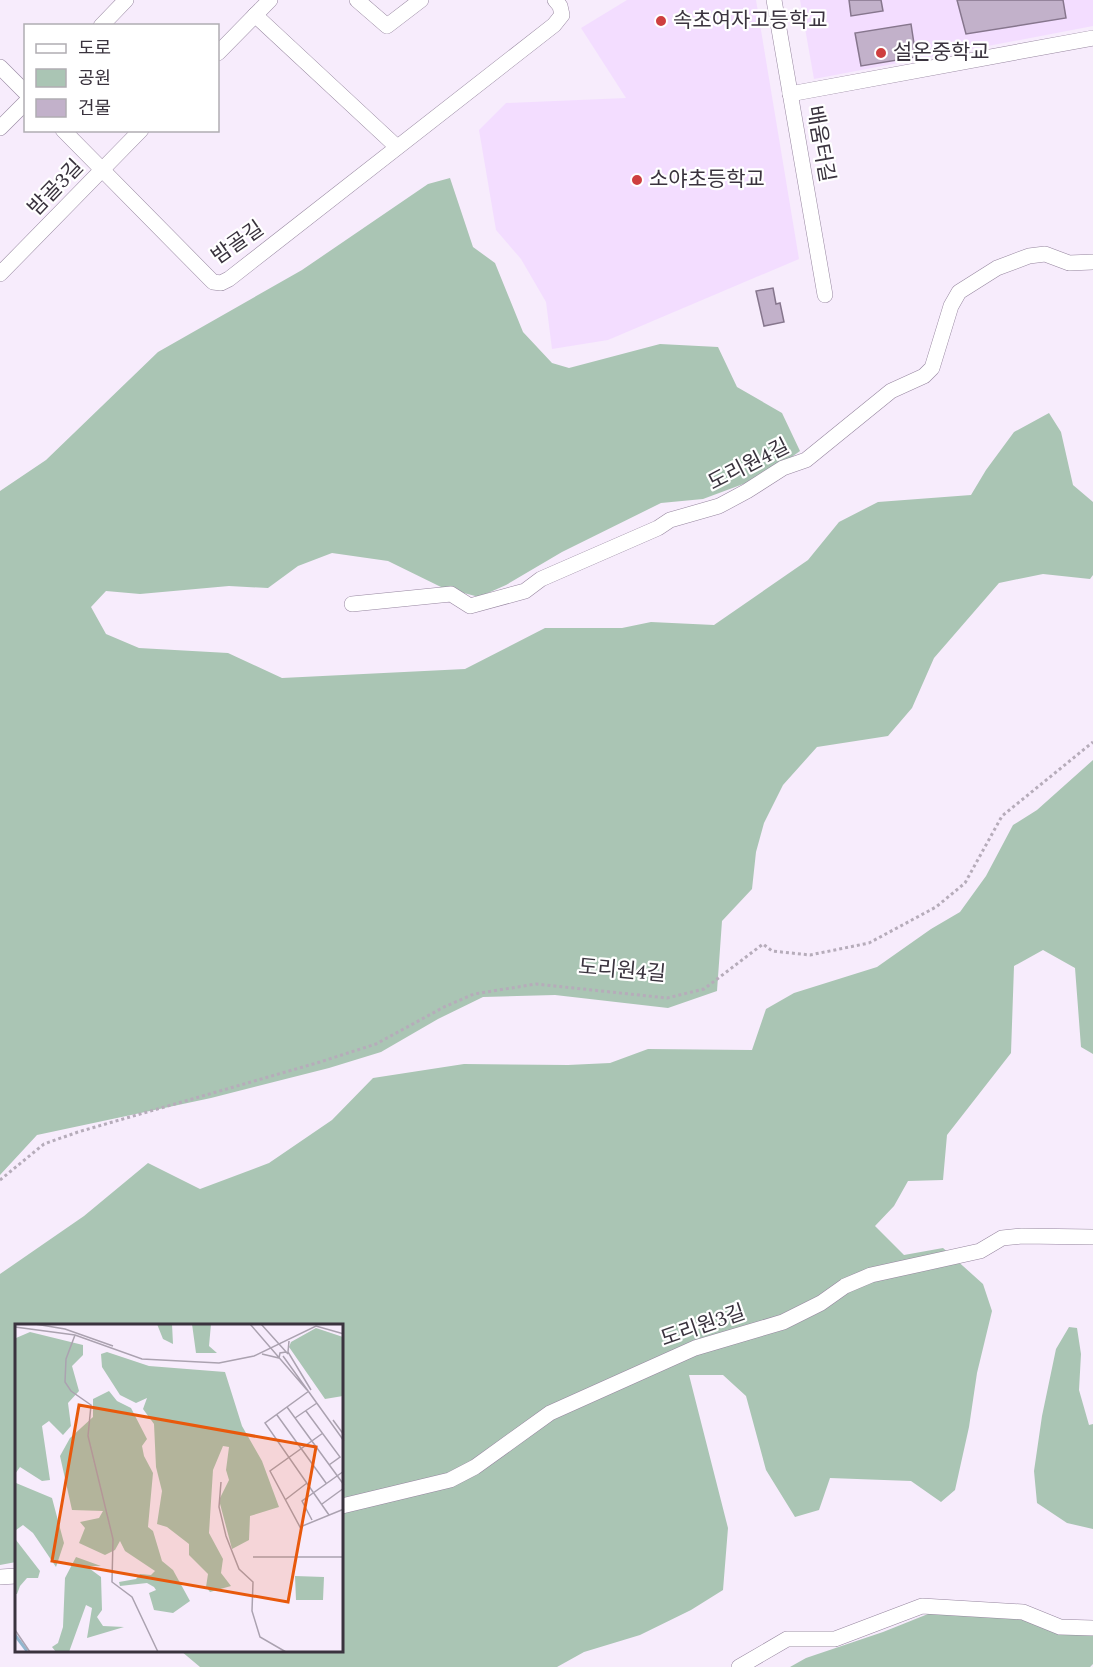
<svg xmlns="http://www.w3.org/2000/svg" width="1093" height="1667" viewBox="0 0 1093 1667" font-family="Spectral,'Noto Sans KR',serif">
<rect width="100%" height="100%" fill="#f7ecfc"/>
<g fill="#f3ddff">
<path d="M 627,0 L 756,0 L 799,259 L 608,340 L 552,349 L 546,302 L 521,259 L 496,230 L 479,130 L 506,103 L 626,98 L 581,28 Z"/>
<path d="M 800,0 L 1093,0 L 1093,26 L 814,79 Z"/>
</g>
<g fill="#aac5b4">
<path d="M 450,178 L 473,247 L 495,263 L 523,332 L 552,363 L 569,368 L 660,344 L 718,347 L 737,387 L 782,413 L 800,451 L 767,475 L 703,499 L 661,503 L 562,552 L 506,585 L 479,597 L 441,587 L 388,561 L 332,553 L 298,566 L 268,588 L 229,586 L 140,594 L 106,591 L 91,607 L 106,634 L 139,648 L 228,653 L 282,678 L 465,669 L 545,628 L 622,628 L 651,622 L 714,625 L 808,560 L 839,522 L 878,502 L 971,495 L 986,470 L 1014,432 L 1049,413 L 1061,432 L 1073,485 L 1093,502 L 1093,575 L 1090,579 L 1043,574 L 999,583 L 934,658 L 912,708 L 888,736 L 817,747 L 783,785 L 764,823 L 756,852 L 752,889 L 722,921 L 717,991 L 668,1008 L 555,995 L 483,997 L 438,1019 L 381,1052 L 329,1068 L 211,1098 L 37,1135 L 0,1175 L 0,491 L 46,460 L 158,352 L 302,270 L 428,184 Z"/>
<path d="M 1093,760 L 1093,1054 L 1081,1047 L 1075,968 L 1043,950 L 1014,966 L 1011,1053 L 947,1135 L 943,1180 L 908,1181 L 894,1206 L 875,1226 L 904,1255 L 943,1248 L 983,1284 L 992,1311 L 977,1373 L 969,1427 L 955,1490 L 941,1502 L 911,1481 L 830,1478 L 819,1510 L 795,1517 L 766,1470 L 746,1396 L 723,1375 L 689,1375 L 728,1528 L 723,1590 L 691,1610 L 640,1635 L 584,1652 L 557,1667 L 200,1667 L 181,1651 L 342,1650 L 342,1325 L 16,1325 L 16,1562 L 0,1565 L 0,1274 L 84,1216 L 148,1163 L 200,1189 L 269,1163 L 332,1120 L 373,1078 L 464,1064 L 568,1065 L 610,1063 L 648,1049 L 752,1050 L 766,1009 L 794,993 L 877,967 L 931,929 L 960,912 L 986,876 L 1013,825 L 1037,810 Z"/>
<path d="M 1069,1327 L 1077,1328 L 1081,1354 L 1079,1390 L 1089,1425 L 1093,1424 L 1093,1529 L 1067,1523 L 1037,1503 L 1034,1471 L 1042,1416 L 1056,1349 Z"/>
<path d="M 958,1602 L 1093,1629 L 1093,1664 L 1090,1667 L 790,1667 L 806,1658 L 883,1632 Z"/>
</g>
<g fill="#c2b1ca" stroke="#86768d" stroke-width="1.5">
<path d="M 849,0 L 881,0 L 883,11 L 851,16 Z"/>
<path d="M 957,0 L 1063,0 L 1066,18 L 966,34 Z"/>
<path d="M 911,24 L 916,57 L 861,66 L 855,33 Z"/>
<path d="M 773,288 L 776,304 L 780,303 L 784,322 L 764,326 L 756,291 Z"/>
</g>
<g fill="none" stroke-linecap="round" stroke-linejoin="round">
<defs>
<g id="minor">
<path d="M 357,0 L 387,26 L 421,0"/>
<path d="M 774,0 L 825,295"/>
<path d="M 255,15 L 397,147"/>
<path d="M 101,26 L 126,0"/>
<path d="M 218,53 L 270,0"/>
<path d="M 0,67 L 26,93"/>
<path d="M 790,94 L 1093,38"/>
<path d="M 0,128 L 26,102"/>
<path d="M 63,130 L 213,282 L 221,283 L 229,279 L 554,25 L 562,15 L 560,6 L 555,0"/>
<path d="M 0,274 L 141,130"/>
<path d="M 352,604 L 451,594 L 470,606 L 525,591 L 541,579 L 658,528 L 670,520 L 719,506 L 747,491 L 783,468 L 806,460 L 891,391 L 924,376 L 932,368 L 951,306 L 959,292 L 997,268 L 1029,256 L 1045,254 L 1069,263 L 1093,262"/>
<path d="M 342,1506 L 450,1480 L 475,1467 L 550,1413 L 695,1348 L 783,1322 L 821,1303 L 845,1286 L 871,1275 L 980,1251 L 1002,1238 L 1022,1236 L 1093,1237"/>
<path d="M 0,1577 L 16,1576"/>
<path d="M 739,1667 L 787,1639 L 835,1639 L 922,1606 L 1023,1612 L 1060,1627 L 1093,1628"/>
</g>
</defs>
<use href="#minor" stroke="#96869f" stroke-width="16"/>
<path stroke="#b6acba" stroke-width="3" stroke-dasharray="3 3" stroke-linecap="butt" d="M 0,1180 L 44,1144 L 78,1132 L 320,1062 L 376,1044 L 444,1007 L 474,994 L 536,984 L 667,998 L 704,989 L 763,944 L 772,951 L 810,955 L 869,943 L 936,907 L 965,883 L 1002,816 L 1093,742"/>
<use href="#minor" stroke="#fff" stroke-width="15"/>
</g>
<g fill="#ce3f3f" stroke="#fff" stroke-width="2">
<circle cx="661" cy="21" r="6"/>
<circle cx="881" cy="53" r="6"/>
<circle cx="637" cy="180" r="6"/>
</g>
<g text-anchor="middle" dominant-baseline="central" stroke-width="4.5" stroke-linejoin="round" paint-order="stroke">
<g font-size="21" fill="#3a333e" stroke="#fff" text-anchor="start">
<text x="673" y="21">속초여자고등학교</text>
<text x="893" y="53">설온중학교</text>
<text x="649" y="180">소야초등학교</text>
</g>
<g font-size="21" fill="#3a333e" stroke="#fff">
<text transform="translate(820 144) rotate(80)">배움터길</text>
<text transform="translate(56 188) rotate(-46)">밤골3길</text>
<text transform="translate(238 243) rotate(-35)">밤골길</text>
<text transform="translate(749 465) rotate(-27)">도리원4길</text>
<text transform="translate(622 971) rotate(5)">도리원4길</text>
<text transform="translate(703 1326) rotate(-19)">도리원3길</text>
</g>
</g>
<g transform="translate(15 1324)">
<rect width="328" height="328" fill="#f7ecfc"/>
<path d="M 142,0 L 157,0 L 158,20 L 148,15 ZM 177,0 L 196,0 L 194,22 L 202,29 L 181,29 ZM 301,4 L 328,13 L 328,72 L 310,75 L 274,23 L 276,18 ZM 15,8 L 68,21 L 68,31 L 57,42 L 64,67 L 53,79 L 56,102 L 48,111 L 34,97 L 27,102 L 35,156 L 27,157 L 5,143 L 0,150 L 1,14 ZM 92,28 L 134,42 L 210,48 L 227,102 L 247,137 L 264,183 L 235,192 L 234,216 L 217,225 L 204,176 L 214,156 L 211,146 L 214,123 L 208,122 L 198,146 L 194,209 L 208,235 L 206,249 L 216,262 L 195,268 L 191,263 L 193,250 L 174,231 L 174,220 L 152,203 L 142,200 L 147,167 L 141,143 L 139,100 L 128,85 L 132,74 L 121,79 L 105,71 L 87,43 L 86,30 ZM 94,67 L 102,77 L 116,84 L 132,115 L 127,122 L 129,132 L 138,149 L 133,203 L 138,207 L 147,237 L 158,246 L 175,277 L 158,289 L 139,286 L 134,269 L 141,266 L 139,263 L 132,259 L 105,262 L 104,258 L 121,255 L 125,250 L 136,251 L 140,247 L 110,227 L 105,217 L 100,226 L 90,231 L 64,219 L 70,204 L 65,198 L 84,194 L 88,187 L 57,186 L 45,132 L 55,114 L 78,93 L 78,75 ZM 0,155 L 1,159 L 37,174 L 49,219 L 41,243 L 18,209 L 8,201 L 1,206 L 1,216 L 25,247 L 23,254 L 12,254 L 5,262 L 2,270 L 0,270 ZM 61,233 L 86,242 L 71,242 L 86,253 L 87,286 L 82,293 L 88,302 L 109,303 L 72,314 L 77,284 L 71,281 L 54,328 L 41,328 L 37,323 L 43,319 L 48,303 L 50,254 ZM 280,252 L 309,253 L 308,276 L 281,276 Z" fill="#aac5b4"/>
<path fill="none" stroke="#91b6ce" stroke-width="3" d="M 0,311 L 12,327"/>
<path fill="none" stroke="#aba2b0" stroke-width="1.5" d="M 20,0 L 50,5 L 98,22M 235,0 L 292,66M 246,0 L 273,30M 0,3 L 60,11 L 127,35 L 204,39 L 239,32 L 301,2 L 329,10M 60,11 L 51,35 L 50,58 L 56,67 L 76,81 L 73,112 L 98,215 L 97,258 L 117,273 L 143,328M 274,17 L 273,28 L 296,66M 247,30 L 264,34 L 265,29 L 271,28M 268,32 L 329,117M 294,67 L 250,99 L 314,191M 272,83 L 329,161M 291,87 L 325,133 L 314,141M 262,91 L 311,159M 280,94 L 302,79M 318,96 L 329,111M 308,109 L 255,147 L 285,203 L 329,185M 206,158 L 204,183 L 211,212 L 224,245 L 238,258 L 237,287 L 245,313 L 271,328M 270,176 L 292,159M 307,180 L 329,164M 297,196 L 287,177 L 329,147M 238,233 L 329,233M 0,306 L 15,328"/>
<path fill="#e8590c" fill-opacity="0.15" stroke="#e8590c" stroke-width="3" d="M 64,81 L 301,123 L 273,278 L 37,237 Z"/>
<rect width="328" height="328" fill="none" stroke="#3a333e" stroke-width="3"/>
</g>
<rect x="24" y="24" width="195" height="108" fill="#ffffff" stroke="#b0adb2" stroke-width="1.5"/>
<rect x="36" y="44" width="30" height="9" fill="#ffffff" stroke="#b0adb2" stroke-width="1.5"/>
<text x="78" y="54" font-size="18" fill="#3a333e">도로</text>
<rect x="36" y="69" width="30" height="18" fill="#aac5b4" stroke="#b0adb2" stroke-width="1.5"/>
<text x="78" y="84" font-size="18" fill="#3a333e">공원</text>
<rect x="36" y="99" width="30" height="18" fill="#c2b1ca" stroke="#b0adb2" stroke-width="1.5"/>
<text x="78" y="114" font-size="18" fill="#3a333e">건물</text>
</svg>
